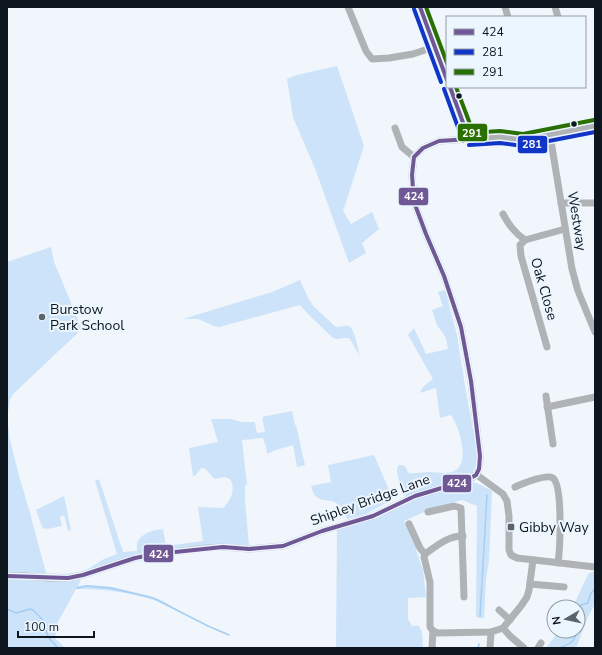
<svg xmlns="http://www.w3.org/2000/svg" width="602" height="655" viewBox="0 0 602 655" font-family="'Nunito Sans',sans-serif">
<rect width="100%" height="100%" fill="#f0f6fb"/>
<g fill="#cce3f9">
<path d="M 337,66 L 364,146 L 343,211 L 351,224 L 372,212 L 379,229 L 362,243 L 366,253 L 349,263 L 316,171 L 293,117 L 287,79 L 297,75 Z"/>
<path d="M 51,247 L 54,262 L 79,322 L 82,329 L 13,394 L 10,400 L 8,412 L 8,425 L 10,440 L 18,472 L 30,513 L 46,573 L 66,574 L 79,572 L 88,569 L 104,559 L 117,554 L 95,481 L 99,479 L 123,552 L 137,551 C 137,550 137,544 137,544 C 140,533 154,530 163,529 L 166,546 L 203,541 L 198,507 L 223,508 C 231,501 236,488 230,479 L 224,477 L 215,479 C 209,475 208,468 201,468 L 196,475 L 193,476 L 189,448 L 218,442 L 211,419 L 230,419 L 242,422 L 254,422 L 255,423 L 257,433 L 265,432 L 262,417 L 292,411 L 295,425 L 296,425 L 305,465 L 297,467 L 293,445 L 276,450 L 267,454 L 266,447 L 263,438 L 242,440 L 247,485 L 245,485 L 245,500 L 249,546 L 153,553 L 81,579 L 78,586 L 90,585 L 113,587 L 150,596 L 163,601 L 188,616 C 177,610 166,604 154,600 C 129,592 102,589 76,589 L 58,622 L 55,638 L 65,648 L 7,648 L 7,262 Z"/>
<path d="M 300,280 L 309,300 L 314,307 L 336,327 C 339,327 345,325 349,326 C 355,329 358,351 360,357 L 350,339 C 344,336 339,341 333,338 L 310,316 L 300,305 L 219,327 L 214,326 L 198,319 L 183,319 L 272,292 Z"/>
<path d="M 445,290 L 457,335 L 465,386 L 478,457 L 476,466 L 471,476 L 473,482 L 483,486 L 492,491 L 489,560 L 486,579 L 484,618 L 476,617 L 477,506 L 462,500 L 435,507 L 404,521 L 417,547 L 416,550 L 423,570 L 426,597 L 408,598 L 408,619 L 412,626 C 414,626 416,625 418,626 C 423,628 423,644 423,648 L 336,648 L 337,530 L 407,502 L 400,485 L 397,472 L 397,468 L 399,465 C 409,464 405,472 410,473 C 413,474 424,472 429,472 C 437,472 448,475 456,470 C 470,461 459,426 451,415 L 440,418 L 436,388 L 420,393 L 422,388 L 433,379 L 408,335 L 414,328 L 426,354 L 448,349 L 446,338 L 437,325 L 432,310 L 443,306 L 438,292 Z"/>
<path d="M 374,455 L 393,499 L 366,514 L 347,519 C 345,515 343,508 339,505 C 328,495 316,507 311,486 L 331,482 L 328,465 Z"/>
<path d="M 64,496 L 71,530 L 68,531 L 64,515 L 60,517 L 62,526 L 47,529 L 47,528 L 43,529 L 36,510 Z"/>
<path d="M 593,572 L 595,572 L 595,604 L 588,617 L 576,648 L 546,648 L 559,631 L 578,631 L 578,607 L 573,607 L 583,585 L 589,573 Z"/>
</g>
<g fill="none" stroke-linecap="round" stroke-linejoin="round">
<g stroke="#a5cef3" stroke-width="1.5">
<path d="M 77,588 L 86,586 L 110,588 L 153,598 L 208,626 L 229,635"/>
<path d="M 7,609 L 16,613 L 30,609 L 33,610 L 42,619 L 48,637 L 58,648"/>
<path d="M 480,617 L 487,495"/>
<path d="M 578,622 L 581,619 L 579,612 L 578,608 L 581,605 L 588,603 L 590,595 L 595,588"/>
<path d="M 478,648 L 479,644"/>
<path d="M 560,648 C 569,644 576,642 576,631"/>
</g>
<g stroke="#afb3b6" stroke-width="7">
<path d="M 348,7 L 366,51 L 372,59 L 389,58 L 413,54 L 434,47"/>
<path d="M 420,7 L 447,80"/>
<path d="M 505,7 L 508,17"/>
<path d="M 555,7 L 558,17"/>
<path d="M 450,87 L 469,139"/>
<path d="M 395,128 L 402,147 L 414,157"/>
<path d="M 550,135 L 572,269 L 578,291 L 595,332"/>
<path d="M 561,203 L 595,203"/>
<path d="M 503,214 C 509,225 514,232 525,240"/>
<path d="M 547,347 L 521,256 L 520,245 L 525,240 L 565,229"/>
<path d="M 546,396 L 553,444"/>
<path d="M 547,407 L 595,397"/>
<path d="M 477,475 L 503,494 L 507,501 L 509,516 L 509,550 L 511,555 L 517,558 L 595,567"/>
<path d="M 515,487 C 522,484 546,474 553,478 C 563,486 560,549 558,563"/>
<path d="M 428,512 L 454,506 L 461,508 L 464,597"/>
<path d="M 409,524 L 420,548 L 425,554 L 424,557 L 430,582 L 430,627 L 433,631"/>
<path d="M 425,554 C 437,546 447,536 463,536"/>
<path d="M 7,576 L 24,576 L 48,578 L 68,578 L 83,575 L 135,558 L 156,554 L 208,548 L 223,547 L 249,549 L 283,546 L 322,531 L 373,516 L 415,496 L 465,481 C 479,476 480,470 480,456 L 471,381 L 461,327 L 444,276 L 426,234 L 414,202 L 412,175 L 414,157 L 423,148 L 439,141 L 469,139 L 500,137 L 523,140 L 550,135 L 595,126"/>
<path d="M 530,584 L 564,587"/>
<path d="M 499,610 L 510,620"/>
<path d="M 503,628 L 510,636 L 524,648"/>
<path d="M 433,631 L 438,633 L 491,632 L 503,628 L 521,606 L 527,597 L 529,590 L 533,560"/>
<path d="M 432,648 L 433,631"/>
<path d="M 490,648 L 491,632"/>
<path d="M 538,648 L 541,643"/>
</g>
<defs>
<g id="bus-1">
<path d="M 420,7 L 447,80"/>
<path d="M 7,576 L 68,578 L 83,575 L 135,558 L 156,554 L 223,547 L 249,549 L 283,546 L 322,531 L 373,516 L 415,496 L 465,481 L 476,475 L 479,469 L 480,456 L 471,381 L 461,327 L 444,276 L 426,234 L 414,202 L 412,175 L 414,157 L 423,148 L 439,141 L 469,139 L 450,87"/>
</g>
<g id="bus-2">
<path d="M 414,9 L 441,82"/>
<path d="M 444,89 L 463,141"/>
<path d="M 469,145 L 500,143 L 523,146 L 595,132"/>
</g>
<g id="bus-3">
<path d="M 426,7 L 447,63"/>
<path d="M 456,87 L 475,137"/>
<path d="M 469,133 L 500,131 L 523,134 L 594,120"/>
</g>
</defs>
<use href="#bus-1" stroke="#ecf6ff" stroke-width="7"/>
<use href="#bus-2" stroke="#ecf6ff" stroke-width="7"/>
<use href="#bus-3" stroke="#ecf6ff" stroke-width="7"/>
<use href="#bus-1" stroke="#705894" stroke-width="4"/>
<use href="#bus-2" stroke="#1135c6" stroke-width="4"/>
<use href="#bus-3" stroke="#297000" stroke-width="4"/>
</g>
<g fill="#0d161e" stroke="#ecf6ff" stroke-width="1.5">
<circle cx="459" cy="96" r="3.5"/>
<circle cx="574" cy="124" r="3.5"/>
</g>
<g fill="#5c646b" stroke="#ecf6ff" stroke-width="1.5">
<circle cx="42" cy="317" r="4"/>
<rect x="507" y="523" width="8" height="8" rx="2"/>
</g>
<g text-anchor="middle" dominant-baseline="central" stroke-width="4" stroke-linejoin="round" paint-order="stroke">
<g font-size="14" fill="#0d161e" stroke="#ecf6ff">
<text transform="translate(577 221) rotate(81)">Westway</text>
<text transform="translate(544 289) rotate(74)">Oak Close</text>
<text transform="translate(370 500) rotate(-20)">Shipley Bridge Lane</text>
</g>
<g font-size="14" fill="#0d161e" stroke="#ecf6ff" text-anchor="start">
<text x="50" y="309">Burstow<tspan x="50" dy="16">Park School</tspan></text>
<text x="519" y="527">Gibby Way</text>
</g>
</g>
<g stroke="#ecf6ff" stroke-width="1.5">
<rect x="457" y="123" width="31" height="19" rx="4" fill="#297000"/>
<rect x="517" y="135" width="31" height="19" rx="4" fill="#1135c6"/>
<rect x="398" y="187" width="31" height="19" rx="4" fill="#705894"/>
<rect x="442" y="474" width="30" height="19" rx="4" fill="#705894"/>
<rect x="143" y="544" width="31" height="19" rx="4" fill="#705894"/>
</g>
<g font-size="11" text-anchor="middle" font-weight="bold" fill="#fff">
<text x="472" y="137">291</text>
<text x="532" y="148">281</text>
<text x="414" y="200">424</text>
<text x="457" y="487">424</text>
<text x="159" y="558">424</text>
</g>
<rect width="602" height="655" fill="none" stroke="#0d161e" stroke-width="16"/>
<rect x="446" y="16" width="140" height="72" fill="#ecf6ff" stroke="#939ca5"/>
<rect x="454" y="29" width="20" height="6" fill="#705894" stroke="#939ca5"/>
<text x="482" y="36" font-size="12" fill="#0d161e">424</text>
<rect x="454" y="49" width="20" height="6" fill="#1135c6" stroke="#939ca5"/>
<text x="482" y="56" font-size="12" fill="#0d161e">281</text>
<rect x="454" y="69" width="20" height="6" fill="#297000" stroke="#939ca5"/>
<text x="482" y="76" font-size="12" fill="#0d161e">291</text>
<g transform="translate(566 619) rotate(261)"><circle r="19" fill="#ecf6ff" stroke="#939ca5"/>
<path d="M0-3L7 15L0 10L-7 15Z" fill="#5c646b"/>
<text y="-6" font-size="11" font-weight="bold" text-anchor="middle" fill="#0d161e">N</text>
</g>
<path d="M18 631v6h76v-6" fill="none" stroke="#0d161e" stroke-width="2"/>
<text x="24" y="631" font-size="12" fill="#0d161e" stroke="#ecf6ff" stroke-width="3" paint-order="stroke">100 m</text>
</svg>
